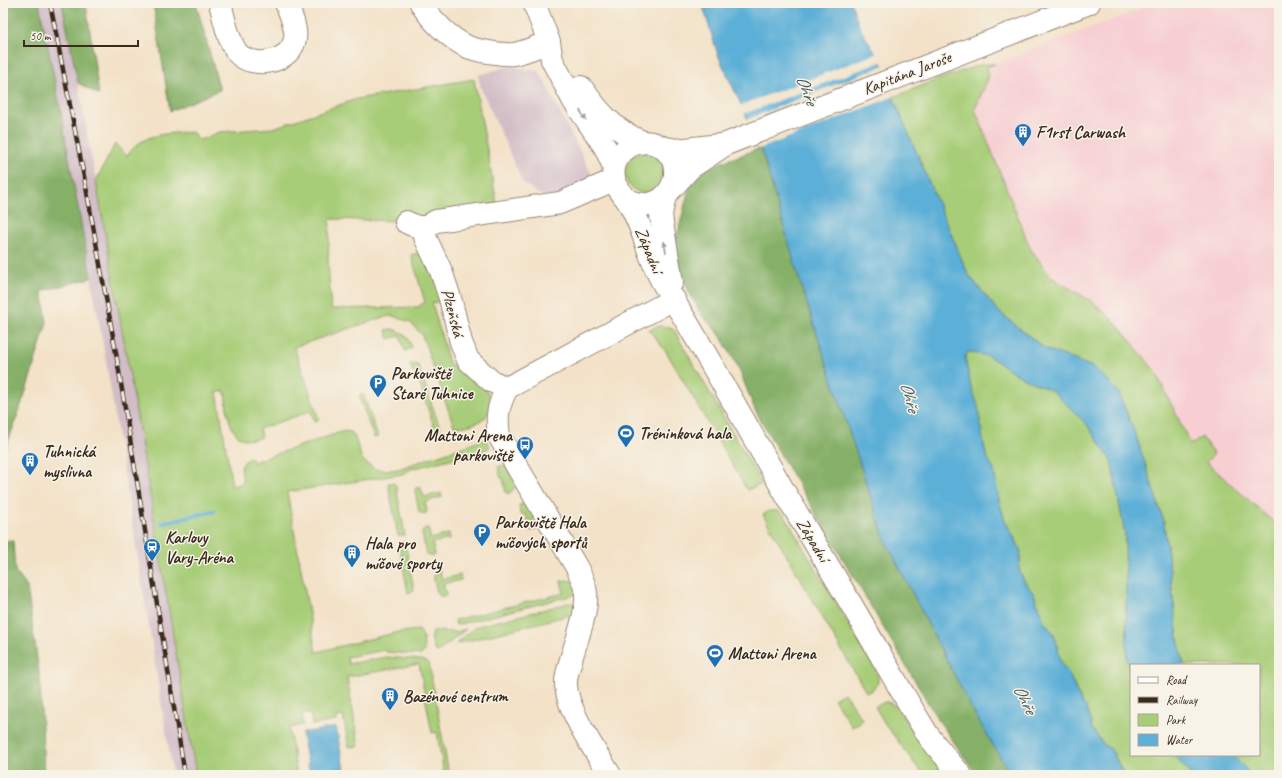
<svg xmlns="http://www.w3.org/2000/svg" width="1282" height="778" viewBox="0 0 1282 778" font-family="Caveat,sans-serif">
<rect width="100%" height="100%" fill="#f7f3e8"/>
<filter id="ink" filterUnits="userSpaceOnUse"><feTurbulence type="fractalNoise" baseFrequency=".025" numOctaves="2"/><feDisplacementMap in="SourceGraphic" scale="8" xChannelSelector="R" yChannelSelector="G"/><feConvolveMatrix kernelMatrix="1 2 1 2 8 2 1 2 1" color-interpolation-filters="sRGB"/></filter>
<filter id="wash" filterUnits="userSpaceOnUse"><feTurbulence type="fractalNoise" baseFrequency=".012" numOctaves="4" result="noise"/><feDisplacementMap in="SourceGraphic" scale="16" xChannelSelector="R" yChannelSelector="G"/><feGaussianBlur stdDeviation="0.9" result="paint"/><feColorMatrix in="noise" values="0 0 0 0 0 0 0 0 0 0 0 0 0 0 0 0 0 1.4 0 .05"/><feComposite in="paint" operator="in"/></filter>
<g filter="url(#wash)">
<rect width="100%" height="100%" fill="#f3e2c8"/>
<path fill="#f7cfd3" d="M 1156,3 L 1279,3 L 1279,543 L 1206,473 L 1182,428 L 1155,371 L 1093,302 L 1052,278 L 1030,248 L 975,109 L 989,76 L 987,67 Z"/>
<g fill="#d2bdc7">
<path d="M 39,3 L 62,3 L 78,83 L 127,352 L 196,775 L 173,775 L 105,355 L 56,87 Z"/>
<path d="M 510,66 L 539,71 L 595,181 L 559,199 L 540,195 L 523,183 L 480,86 L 478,75 Z"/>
</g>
<g fill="#a8cd78" stroke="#727c4b">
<path d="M 983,64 L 995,64 L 987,67 L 989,76 L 975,109 L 1030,248 L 1052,278 L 1093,302 L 1112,319 L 1130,340 L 1155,371 L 1191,445 L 1202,437 L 1214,454 L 1206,462 L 1279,527 L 1279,775 L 1272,775 L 1255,771 L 1254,775 L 1252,775 L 1232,755 L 1259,755 L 1259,665 L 1184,665 L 1178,639 L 1164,522 L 1137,439 L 1118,391 L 1095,368 L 1044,348 L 998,311 L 968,274 L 893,97 L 950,75 Z"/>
<path d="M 474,79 L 497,204 L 399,221 L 330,219 L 328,260 L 331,309 L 418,307 L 425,302 L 411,255 L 423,252 L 444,301 L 432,303 L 450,366 L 468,360 L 489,395 C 490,401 490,410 487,415 C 484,422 461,429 454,426 L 422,335 L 410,322 L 393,316 L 384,317 L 294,347 L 319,419 L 314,421 L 311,411 L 259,429 L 262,437 C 228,450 228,413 225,391 L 217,392 L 232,486 L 243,483 L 241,467 L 245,461 L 251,457 L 253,462 L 344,431 L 351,432 L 354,435 L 362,459 L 366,463 L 375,469 L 389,470 L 398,469 L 483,440 L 487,441 L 490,447 L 485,450 L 411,469 L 403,474 L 287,492 L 316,652 L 399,632 L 419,630 C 424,635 424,645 424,652 L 421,655 L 386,652 L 385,650 L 347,657 L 348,664 L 386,657 L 422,660 L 429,663 L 449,775 L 444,775 L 437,732 L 432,733 L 419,664 L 347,677 L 359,746 L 349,747 L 343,716 L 336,717 L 337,721 L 312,725 L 310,713 L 302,714 L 303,725 L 289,728 L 297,775 L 196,775 L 139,428 L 96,181 L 115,144 L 127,156 C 144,132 165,134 192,132 L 198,140 C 206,139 211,135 219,132 L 273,128 L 357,99 Z"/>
<circle cx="645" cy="173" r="20"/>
<path d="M 659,326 L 671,327 L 675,332 L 762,484 L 747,490 L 667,353 L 649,330 Z"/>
<path d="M 391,329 C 403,331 409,337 412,348 L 405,351 L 400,336 L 389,339 L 386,330 Z"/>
<path d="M 968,352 L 988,356 L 1023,378 L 1053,391 L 1087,425 L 1111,460 L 1125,534 L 1127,660 L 1131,674 L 1131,755 L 1174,755 L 1191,775 L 1124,775 L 1113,752 L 1104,745 L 1092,729 L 1091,722 L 1068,672 L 1062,665 L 1054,634 L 1044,622 L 1034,594 L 1026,584 L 1020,573 L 1019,566 L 1021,557 L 1018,544 L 1005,521 L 999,501 L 994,471 L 986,454 L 965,359 L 965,357 Z"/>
<path d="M 410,364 L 418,365 L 441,431 L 436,433 L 416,373 L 413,373 Z"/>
<path d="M 363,394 L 378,437 L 374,438 L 359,396 Z"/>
<path d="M 502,465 L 506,467 L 516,484 L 515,488 L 510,493 L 506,493 L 503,478 L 501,478 L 498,467 Z"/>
<path d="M 388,483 L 394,483 L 396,486 L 405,535 L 398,536 Z"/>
<path d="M 420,486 L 424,497 L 441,493 L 442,497 L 425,502 L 427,512 L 425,514 L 419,512 L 415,490 L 416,488 Z"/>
<path d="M 523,504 L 530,507 L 536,517 L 532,520 L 537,529 L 531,531 L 526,515 L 520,514 L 519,505 Z"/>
<path d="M 769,511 L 779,511 L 785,516 L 878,675 L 878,683 L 871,691 L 866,692 L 763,515 Z"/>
<path d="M 426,528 L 428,528 L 431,539 L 449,534 L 450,539 L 432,543 L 435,554 L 432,556 L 429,556 L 426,554 L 422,533 L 424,529 Z"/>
<path d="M 405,542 L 414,590 L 408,593 L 399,543 Z"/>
<path d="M 438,568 L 439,569 L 442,579 L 460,575 L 461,580 L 443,584 L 446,594 L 445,596 L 441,596 L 437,593 C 436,585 430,574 438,568 Z"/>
<path d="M 568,580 L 574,582 L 578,594 L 456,625 L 455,620 L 564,593 L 561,581 Z"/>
<path d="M 569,603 L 579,604 L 574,614 L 456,644 L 475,627 Z"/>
<path d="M 466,629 L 438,652 L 434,650 L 431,637 L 433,632 L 435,631 L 456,632 Z"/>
<path d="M 844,693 L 862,719 L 860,722 L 852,727 L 834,699 Z"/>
<path d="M 885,702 L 890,703 L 899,708 L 908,723 L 944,775 L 923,775 L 886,725 L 875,707 Z"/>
</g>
<g fill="#86b068" stroke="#606d43">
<path d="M 3,3 L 39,3 L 56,87 L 91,278 L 42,291 L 47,322 L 27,388 L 3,456 Z"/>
<path d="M 62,3 L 86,3 L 99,95 L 78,83 Z"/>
<path d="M 153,3 L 196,3 L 220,90 L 170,111 Z"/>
<path d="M 761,148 L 800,282 L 885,540 L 974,713 L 1011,775 L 977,775 L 937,718 L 808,500 L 788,468 L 755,410 L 738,367 L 720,335 L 702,315 L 691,296 L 682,275 L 676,253 L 675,245 L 689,188 L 697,177 L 704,170 L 714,165 Z"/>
<path d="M 3,541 L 13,541 L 15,571 L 27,587 L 40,679 L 44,775 L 3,775 Z"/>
</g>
<g fill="#5cafd7" stroke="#4c6c7a">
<path d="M 702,3 L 851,3 L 860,28 L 883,66 L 893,97 L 968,274 L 998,311 L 1044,348 L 1095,368 L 1118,391 L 1137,439 L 1164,522 L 1178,639 L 1184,665 L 1131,665 L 1131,674 L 1127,660 L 1125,534 L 1111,460 L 1087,425 L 1053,391 L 1023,378 L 988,356 L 968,352 L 965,357 L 970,383 L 978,406 L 983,440 L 986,454 L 994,471 L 999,501 L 1005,521 L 1021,551 L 1019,566 L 1020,573 L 1026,584 L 1034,594 L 1044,622 L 1054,634 L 1062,665 L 1068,672 L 1082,704 L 1086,706 L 1092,729 L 1104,745 L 1110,748 L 1124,775 L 1011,775 L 974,713 L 885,540 L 800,282 L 761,148 L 718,55 Z"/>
<path d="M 336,727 L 345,775 L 310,775 L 302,733 Z"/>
<path d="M 1174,755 L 1232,755 L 1252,775 L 1191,775 Z"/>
</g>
<g fill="#f3e2c8">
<path d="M 878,53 L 883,61 L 743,114 L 739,106 Z"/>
<path d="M 885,65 L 895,96 L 759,149 L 745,120 Z"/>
</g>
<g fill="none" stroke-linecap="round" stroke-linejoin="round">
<path stroke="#5cafd7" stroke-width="4.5" d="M 162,523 L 214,511"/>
</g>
</g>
<g filter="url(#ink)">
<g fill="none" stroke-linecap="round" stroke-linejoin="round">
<defs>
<g id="minor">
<path d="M 220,3 C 224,17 229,49 242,57 C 259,68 291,61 295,39 C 297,28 290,13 286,3"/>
<path d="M 421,3 C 430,19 450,39 468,47 C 478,51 503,55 514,54 C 525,52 538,46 549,42"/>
<path d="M 534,3 L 549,42 L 552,60 L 573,100 L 605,147 L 614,167"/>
<path d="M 581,87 C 599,112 614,131 643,142"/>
<path d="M 661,147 L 677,150 L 720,145"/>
<path d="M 671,189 L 690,168 L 726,144 L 1089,3"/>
<path d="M 665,196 L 661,214 L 662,223 L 672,282"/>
<path d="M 627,200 C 634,202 640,205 648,204 C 675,200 685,165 663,148 C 641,132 609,152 614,178 C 616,188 622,193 627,200 C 643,224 648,258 663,283 C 706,352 745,423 785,493 C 807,530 829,567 851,604 C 877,648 901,692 928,735 C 938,749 950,762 961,775"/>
<path d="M 406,222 L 417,227 L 427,227"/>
<path d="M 507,388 C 498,406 496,416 499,436 L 577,568 C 581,576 585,584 586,593 C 588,610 577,639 572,656 C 570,664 566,674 566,682 C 565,708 596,752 610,775"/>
<path d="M 507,388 L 491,381 L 468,360 L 461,342 L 450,298 L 441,271 L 425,237 C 425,228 428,225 436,221 L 560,203 L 614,180"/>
<path d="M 507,388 L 674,299"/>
</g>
</defs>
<use href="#minor" stroke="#978673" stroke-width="24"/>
<use href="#minor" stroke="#fff" stroke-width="22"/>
<defs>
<path id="rail" d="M 50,3 L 86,187 L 116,353 L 185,775"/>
</defs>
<use href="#rail" stroke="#3b2a1e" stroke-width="4.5"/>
<use href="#rail" stroke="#f7f3e8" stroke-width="3" stroke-dasharray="9" stroke-linecap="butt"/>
</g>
<defs><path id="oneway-solid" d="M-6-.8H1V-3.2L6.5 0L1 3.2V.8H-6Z"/></defs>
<g fill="#a79f9a">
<use href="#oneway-solid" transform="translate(583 115) rotate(56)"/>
<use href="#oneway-solid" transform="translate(665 247) rotate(-100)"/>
</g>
</g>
<defs>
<symbol id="building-pin" viewBox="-11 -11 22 30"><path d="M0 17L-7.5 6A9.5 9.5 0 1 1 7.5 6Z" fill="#1f6fb2" stroke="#f7f3e8"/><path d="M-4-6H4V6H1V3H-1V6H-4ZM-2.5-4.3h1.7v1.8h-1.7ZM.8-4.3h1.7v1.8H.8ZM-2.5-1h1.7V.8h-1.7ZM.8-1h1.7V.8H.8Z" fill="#fff"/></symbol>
<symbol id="parking-pin" viewBox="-11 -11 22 30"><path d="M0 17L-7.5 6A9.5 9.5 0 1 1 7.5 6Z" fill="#1f6fb2" stroke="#f7f3e8"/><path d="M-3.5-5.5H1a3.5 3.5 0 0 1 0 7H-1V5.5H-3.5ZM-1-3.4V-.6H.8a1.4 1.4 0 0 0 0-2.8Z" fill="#fff"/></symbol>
<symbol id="stadium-pin" viewBox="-11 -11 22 30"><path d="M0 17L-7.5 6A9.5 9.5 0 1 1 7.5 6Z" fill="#1f6fb2" stroke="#f7f3e8"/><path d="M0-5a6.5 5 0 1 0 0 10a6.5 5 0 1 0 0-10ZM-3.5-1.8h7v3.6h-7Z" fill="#fff"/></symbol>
<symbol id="bus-pin" viewBox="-11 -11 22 30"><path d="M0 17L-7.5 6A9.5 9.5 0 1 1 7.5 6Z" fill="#1f6fb2" stroke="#f7f3e8"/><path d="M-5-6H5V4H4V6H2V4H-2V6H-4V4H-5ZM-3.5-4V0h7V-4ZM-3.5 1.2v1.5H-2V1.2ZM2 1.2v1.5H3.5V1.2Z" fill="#fff"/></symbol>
<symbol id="station-pin" viewBox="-11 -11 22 30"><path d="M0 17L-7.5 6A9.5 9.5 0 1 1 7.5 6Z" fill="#1f6fb2" stroke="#f7f3e8"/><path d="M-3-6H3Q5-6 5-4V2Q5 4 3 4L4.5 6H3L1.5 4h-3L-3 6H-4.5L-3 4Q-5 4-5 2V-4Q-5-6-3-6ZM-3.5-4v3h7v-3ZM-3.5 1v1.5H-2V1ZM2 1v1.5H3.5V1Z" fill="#fff"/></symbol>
</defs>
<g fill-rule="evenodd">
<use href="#building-pin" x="1013" y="122" width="20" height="27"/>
<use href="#parking-pin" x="368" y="373" width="20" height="27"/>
<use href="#stadium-pin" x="616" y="423" width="20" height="27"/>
<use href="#bus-pin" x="515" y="435" width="20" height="27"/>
<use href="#building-pin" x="20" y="451" width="20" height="27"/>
<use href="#parking-pin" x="472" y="522" width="20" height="27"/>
<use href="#station-pin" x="142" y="537" width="20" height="27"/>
<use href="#building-pin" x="342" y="543" width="20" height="27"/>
<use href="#stadium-pin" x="705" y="643" width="20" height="27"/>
<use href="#building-pin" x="380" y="686" width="20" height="27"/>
</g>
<g text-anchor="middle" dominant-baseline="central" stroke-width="3" stroke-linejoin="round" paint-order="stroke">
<g font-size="17" fill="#3b2a1e" stroke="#f7f3e8">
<text transform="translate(907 73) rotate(-21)">Kapitána Jaroše</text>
<text transform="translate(649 250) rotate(68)">Západní</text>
<text transform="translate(453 313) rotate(75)">Plzeňská</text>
<text transform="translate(813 540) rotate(59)">Západní</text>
</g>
<g font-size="17" font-weight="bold" fill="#3b2a1e" stroke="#f7f3e8" text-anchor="start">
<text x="1036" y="132">F1rst Carwash</text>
<text x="391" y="373">Parkoviště<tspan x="391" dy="20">Staré Tuhnice</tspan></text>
<text x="639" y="433">Tréninková hala</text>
<text x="512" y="435" text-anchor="end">Mattoni Arena<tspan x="512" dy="20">parkoviště</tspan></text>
<text x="43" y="451">Tuhnická<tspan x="43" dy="20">myslivna</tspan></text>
<text x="495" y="522">Parkoviště Hala<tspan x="495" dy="20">míčových sportů</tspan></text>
<text x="165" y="537">Karlovy<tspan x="165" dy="20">Vary-Aréna</tspan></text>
<text x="365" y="543">Hala pro<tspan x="365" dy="20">míčové sporty</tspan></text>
<text x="728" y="653">Mattoni Arena</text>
<text x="403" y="696">Bazénové centrum</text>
</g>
<g font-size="18" font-style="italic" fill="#47595f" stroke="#f7f3e8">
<text transform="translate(807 90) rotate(69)">Ohře</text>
<text transform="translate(910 397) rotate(74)">Ohře</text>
<text transform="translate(1025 699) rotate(63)">Ohře</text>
</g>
</g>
<rect width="1282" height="778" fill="none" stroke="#f7f3e8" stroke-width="16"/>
<rect x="1130" y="664" width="130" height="92" fill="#f7f3e8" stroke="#aca397"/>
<rect x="1138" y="677" width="20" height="6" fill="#ffffff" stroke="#aca397"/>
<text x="1166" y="684" font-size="12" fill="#3b2a1e">Road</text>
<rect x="1138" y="697" width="20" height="6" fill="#3b2a1e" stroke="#aca397"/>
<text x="1166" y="704" font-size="12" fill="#3b2a1e">Railway</text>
<rect x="1138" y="714" width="20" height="12" fill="#a8cd78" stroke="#aca397"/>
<text x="1166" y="724" font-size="12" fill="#3b2a1e">Park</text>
<rect x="1138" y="734" width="20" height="12" fill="#5cafd7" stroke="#aca397"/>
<text x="1166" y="744" font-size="12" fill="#3b2a1e">Water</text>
<path d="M24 40v6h114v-6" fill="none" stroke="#3b2a1e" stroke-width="2"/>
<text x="30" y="40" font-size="12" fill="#3b2a1e" stroke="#f7f3e8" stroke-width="3" paint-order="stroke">50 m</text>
</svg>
